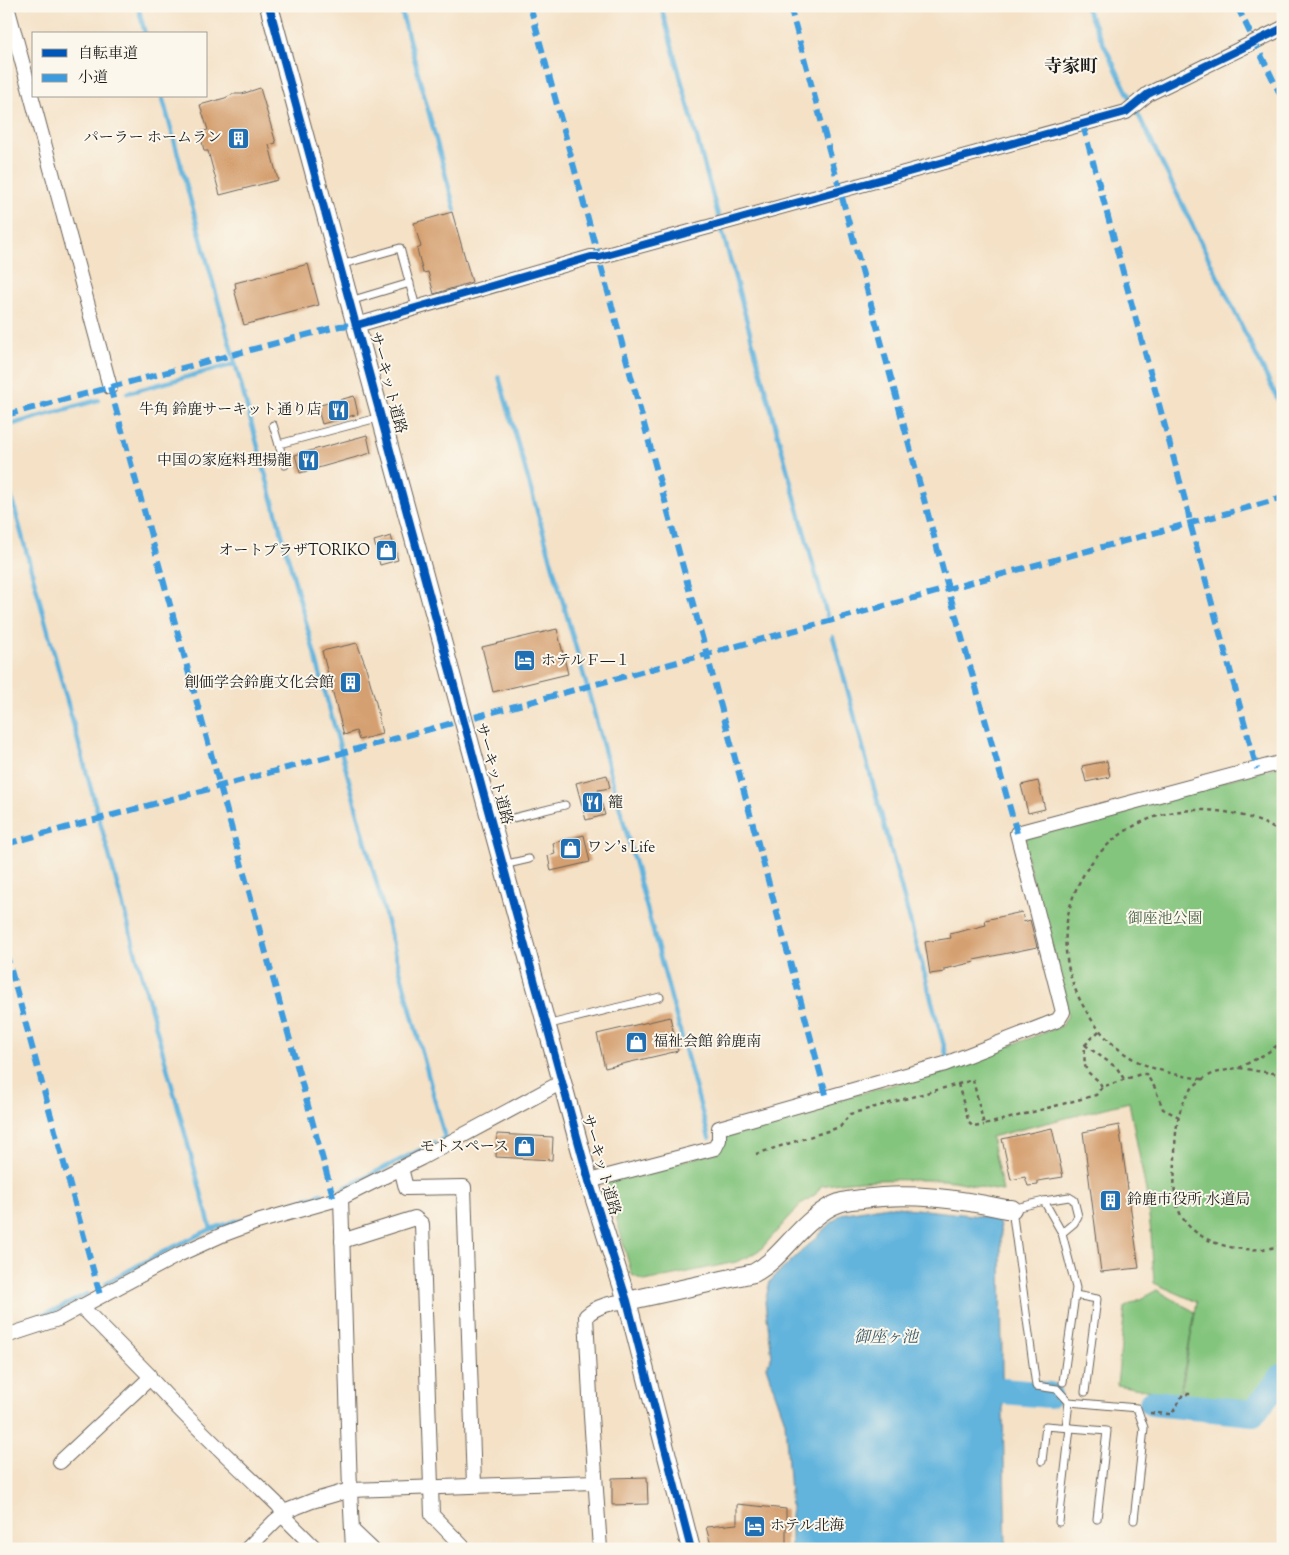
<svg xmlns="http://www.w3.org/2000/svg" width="1289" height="1555" viewBox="0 0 1289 1555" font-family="'Sorts Mill Goudy','Noto Serif JP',serif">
<rect width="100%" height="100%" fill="#fbf7ec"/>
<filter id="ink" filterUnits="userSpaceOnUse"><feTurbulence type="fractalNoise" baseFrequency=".02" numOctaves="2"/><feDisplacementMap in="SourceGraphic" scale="10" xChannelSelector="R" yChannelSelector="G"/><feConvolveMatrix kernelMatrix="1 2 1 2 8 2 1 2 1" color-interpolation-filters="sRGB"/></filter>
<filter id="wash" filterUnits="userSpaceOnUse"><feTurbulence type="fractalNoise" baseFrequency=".0096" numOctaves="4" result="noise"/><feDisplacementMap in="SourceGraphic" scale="20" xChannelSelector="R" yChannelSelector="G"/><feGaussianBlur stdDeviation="1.12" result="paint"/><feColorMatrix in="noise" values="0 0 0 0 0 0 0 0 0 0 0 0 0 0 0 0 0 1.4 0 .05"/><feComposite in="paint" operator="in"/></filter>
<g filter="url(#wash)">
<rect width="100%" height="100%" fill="#f4e1c6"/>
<g fill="#84c57e" stroke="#50704d">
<path d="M 1283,765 L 1283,1370 L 1251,1409 L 1181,1401 L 1182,1388 L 1197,1302 L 1154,1283 L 1151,1233 L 1146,1191 L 1129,1102 L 991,1137 L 1003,1191 C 987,1190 970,1183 953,1181 C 942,1179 930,1180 918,1180 C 885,1179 853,1180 821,1186 L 816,1194 L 801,1204 L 761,1249 L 748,1257 L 736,1262 L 645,1281 L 632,1275 L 606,1181 L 718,1152 L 724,1135 L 728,1131 L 948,1069 L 1062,1026 L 1068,1015 L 1023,843 L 1029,834 Z"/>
<path d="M 1157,1290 L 1195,1312 L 1179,1396 L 1117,1385 L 1125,1307 Z"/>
</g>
<path fill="#62b4dd" stroke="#3f687c" d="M 888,1206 L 998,1218 L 1001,1234 L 1002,1371 L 1006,1549 L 791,1549 L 791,1508 L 785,1421 L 766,1367 L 772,1356 L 765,1302 L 770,1281 L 841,1214 Z"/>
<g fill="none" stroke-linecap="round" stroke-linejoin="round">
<g stroke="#62b4dd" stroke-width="4.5">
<path d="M 138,6 L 145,34"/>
<path d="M 400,6 L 455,210"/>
<path d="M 661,6 L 828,619"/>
<path d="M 1085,6 L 1283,410"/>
<path d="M 162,96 L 340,747 L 445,1138 L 441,1140"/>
<path d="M 499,377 L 589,694 L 709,1138"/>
<path d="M 127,393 L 235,364"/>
<path d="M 6,426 L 98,400"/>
<path d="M 6,477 L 211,1229"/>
<path d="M 833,637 L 947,1057"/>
<path d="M 342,1189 L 434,1143"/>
<path d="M 106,1283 L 165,1251 L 211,1229 L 322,1194"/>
<path d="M 6,1327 L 56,1310 L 87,1294"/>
</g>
<g stroke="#62b4dd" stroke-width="26">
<path d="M 1002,1391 L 1049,1395"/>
<path d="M 1152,1403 L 1253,1413 L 1283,1376"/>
</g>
</g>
<g id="blocks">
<g fill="#d5a071">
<path d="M 260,88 L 276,143 L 269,145 L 278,180 L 220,195 L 208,151 L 204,151 L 200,132 L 208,130 L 200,105 L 225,98 L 233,94 L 242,94 Z"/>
<path d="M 452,212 L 472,282 L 434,294 L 428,272 L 423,273 L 417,249 L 421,247 L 414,223 Z"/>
<path d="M 308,264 L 319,305 L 244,325 L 234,289 L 236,288 L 235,283 Z"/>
<path d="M 354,396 L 358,414 L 322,424 L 317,406 Z"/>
<path d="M 367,435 L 371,453 L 300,473 L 295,455 Z"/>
<path d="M 391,536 L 398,560 L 380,565 L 374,541 Z"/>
<path d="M 557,629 L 568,674 L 493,692 L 482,647 Z"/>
<path d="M 357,643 L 365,664 L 376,703 L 382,734 L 359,740 L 356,731 L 344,735 L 322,651 Z"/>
<path d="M 1107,761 L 1110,777 L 1086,782 L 1082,766 Z"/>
<path d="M 607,775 L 610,788 L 598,790 L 605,815 L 586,820 L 576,783 Z"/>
<path d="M 1038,781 L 1045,809 L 1028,813 L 1021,785 Z"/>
<path d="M 584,835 L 590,862 L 551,871 L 548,856 L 555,854 L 553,843 Z"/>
<path d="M 1022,912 L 1024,922 L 1030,920 L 1037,947 L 974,960 L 975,962 L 944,969 L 944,972 L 930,974 L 925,942 L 951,938 L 950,934 L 986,925 L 985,920 Z"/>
<path d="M 670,1017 L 678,1051 L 605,1068 L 597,1034 Z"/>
<path d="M 1119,1125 L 1139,1268 L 1101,1272 L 1083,1132 Z"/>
<path d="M 1052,1128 L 1063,1177 L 1038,1181 L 1038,1185 L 1028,1186 L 1025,1177 L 1011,1180 L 1002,1139 Z"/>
<path d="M 497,1134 L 553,1137 L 552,1160 L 496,1157 Z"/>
<path d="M 647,1477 L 648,1504 L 612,1505 L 612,1478 Z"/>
<path d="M 737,1504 L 786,1509 L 786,1549 L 712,1549 L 706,1527 L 737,1524 Z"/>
</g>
</g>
</g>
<g filter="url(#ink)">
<use href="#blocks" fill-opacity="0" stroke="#686158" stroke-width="1"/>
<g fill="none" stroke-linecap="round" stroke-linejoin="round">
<defs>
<g id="service">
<path d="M 340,265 L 400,248 L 414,300"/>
<path d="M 350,301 L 410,283"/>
<path d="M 273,425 L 285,465"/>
<path d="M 279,444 L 381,417"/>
<path d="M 493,823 L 565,805"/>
<path d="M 503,865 L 529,859"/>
<path d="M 546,1025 L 660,997"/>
<path d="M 1044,1201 L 1069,1197 L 1074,1200 L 1078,1216 L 1074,1223 L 1062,1233"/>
<path d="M 1075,1295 L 1097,1299 L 1085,1392"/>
<path d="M 1063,1382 L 1076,1288 L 1062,1233 L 1044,1201 L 1012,1209 L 1036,1386 L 1057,1389 L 1069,1402 L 1137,1408 L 1144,1428 L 1134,1520"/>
<path d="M 1066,1427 L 1069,1402"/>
<path d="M 1042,1461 L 1046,1426 L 1107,1431 L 1097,1519"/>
<path d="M 1059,1522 L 1070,1428"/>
</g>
<g id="minor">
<path d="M 7,6 L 110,387"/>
<path d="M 357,325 L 591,257 L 599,257 L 1126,112 L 1148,94 L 1283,28"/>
<path d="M 401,1168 L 406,1188 L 464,1187 L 474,1485"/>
<path d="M 589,1181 L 715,1148 L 719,1140 L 719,1128 L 945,1064 L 1058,1020 L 1063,1012 L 1017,833 L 1283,762"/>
<path d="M 341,1198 L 350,1490 L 352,1530 L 372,1549"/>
<path d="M 342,1241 L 415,1218 L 422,1224 L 432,1515 L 465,1549"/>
<path d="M 81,1306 L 149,1375 L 150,1378 C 190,1423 235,1463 278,1505 L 284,1513"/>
<path d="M 6,1336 L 58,1319 L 178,1255 L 222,1235 L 257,1222 L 341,1198 L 421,1158 L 562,1082"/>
<path d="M 60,1462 L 150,1378"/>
<path d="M 282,1515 L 316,1549"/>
<path d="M 352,1530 L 353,1549"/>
<path d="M 247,1549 L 275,1521 L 289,1510 L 312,1501 L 350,1490 L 595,1482"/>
<path d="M 600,1549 L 591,1416 L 586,1316 C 598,1305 611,1303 627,1301"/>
</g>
<g id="tertiary">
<path d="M 269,6 L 562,1082 L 589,1181 L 627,1301 L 691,1549"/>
<path d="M 627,1301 L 754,1273 C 778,1260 792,1236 813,1219 C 820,1213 830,1206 839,1203 C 846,1200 854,1200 862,1199 C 910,1192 959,1199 1006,1209 L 1012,1209"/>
</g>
</defs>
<use href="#service" stroke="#686158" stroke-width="9"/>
<use href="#minor" stroke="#686158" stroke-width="16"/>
<use href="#tertiary" stroke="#686158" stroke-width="20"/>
<g stroke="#686158" stroke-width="2.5" stroke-dasharray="4 4" stroke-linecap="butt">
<path d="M 1279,832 L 1283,828"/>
<path d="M 1099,1031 L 1085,1045 C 1085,1052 1083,1064 1087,1071 C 1092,1077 1099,1079 1102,1087"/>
<path d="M 1085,1045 L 1117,1068 L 1124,1079"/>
<path d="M 1239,1068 L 1267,1053 L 1283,1041"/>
<path d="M 1283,1075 C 1274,1073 1265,1072 1257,1071 C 1251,1070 1244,1068 1238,1068 C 1233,1068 1228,1070 1223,1071 C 1181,1080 1175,1118 1175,1155 C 1175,1174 1172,1194 1179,1211 C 1194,1247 1250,1256 1283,1245"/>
<path d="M 1202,1079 C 1182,1076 1161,1072 1143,1064 C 1119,1053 1101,1035 1088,1014 C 1025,916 1103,797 1217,811 C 1236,813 1269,821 1283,836"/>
<path d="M 958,1084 L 969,1123 L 974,1127 L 984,1125"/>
<path d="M 756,1154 L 840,1127 L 850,1114 L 973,1080 L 984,1125 L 1096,1095 L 1102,1087 L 1141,1074 L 1146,1074 L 1155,1088 L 1163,1109 L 1179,1117"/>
<path d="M 1150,1413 L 1172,1414 L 1183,1394 L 1191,1394"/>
</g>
<use href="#service" stroke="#fff" stroke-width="7"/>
<use href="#minor" stroke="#fff" stroke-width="14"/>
<use href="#tertiary" stroke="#fff" stroke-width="18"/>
<g stroke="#3c9bdf" stroke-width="6" stroke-dasharray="12 6" stroke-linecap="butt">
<path d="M 530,6 L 707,655 L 827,1098"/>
<path d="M 790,6 L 948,588 L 1017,833"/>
<path d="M 1237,6 L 1283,100"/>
<path d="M 1083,125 L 1188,511 L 1190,523 L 1257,769"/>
<path d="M 110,387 L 334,1200"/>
<path d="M 6,415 L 340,326 L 357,325"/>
<path d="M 6,844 L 1283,498"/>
<path d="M 6,952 L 100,1295"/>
</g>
<defs>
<g id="cycleway">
<path d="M 269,6 L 562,1082 L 589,1181 L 627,1301 L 691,1549"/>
<path d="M 357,325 L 591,257 L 599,257 L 1126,112 L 1148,94 L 1283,28"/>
</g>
</defs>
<use href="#cycleway" stroke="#fbf7ec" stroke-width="11"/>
<use href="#cycleway" stroke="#0057b8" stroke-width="8"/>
</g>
</g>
<defs>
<symbol id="building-square" viewBox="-11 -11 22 22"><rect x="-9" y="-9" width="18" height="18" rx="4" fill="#1f6fb2" stroke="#fbf7ec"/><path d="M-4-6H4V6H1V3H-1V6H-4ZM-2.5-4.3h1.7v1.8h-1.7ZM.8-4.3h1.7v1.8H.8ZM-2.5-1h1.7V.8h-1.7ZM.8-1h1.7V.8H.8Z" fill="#fff"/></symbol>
<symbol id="restaurant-square" viewBox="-11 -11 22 22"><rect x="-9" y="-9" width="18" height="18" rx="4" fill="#1f6fb2" stroke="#fbf7ec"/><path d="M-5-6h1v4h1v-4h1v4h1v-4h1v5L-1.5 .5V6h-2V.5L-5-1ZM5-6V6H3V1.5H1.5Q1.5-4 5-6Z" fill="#fff"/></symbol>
<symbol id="shop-square" viewBox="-11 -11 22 22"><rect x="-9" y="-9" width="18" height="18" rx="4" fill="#1f6fb2" stroke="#fbf7ec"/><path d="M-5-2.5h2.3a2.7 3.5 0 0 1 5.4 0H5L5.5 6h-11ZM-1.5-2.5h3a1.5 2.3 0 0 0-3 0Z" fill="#fff"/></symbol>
<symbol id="hotel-square" viewBox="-11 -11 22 22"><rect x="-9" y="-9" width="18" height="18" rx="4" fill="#1f6fb2" stroke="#fbf7ec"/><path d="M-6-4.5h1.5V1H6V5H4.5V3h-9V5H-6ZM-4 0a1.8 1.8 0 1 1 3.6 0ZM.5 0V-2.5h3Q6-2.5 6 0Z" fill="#fff"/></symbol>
</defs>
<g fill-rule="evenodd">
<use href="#building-square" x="226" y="126" width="25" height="25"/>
<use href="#restaurant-square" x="326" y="398" width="25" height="25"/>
<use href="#restaurant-square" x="296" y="448" width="25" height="25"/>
<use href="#shop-square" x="374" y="538" width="25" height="25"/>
<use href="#hotel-square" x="512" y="648" width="25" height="25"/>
<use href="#building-square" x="338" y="670" width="25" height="25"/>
<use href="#restaurant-square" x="580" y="790" width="25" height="25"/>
<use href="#shop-square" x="558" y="836" width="25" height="25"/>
<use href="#shop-square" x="624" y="1030" width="25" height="25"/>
<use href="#shop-square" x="512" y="1134" width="25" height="25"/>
<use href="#building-square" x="1098" y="1188" width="25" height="25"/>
<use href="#hotel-square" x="742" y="1514" width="25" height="25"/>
</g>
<g text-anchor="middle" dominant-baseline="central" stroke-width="4" stroke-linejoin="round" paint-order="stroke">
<g font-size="15" fill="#1c1c1c" stroke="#fbf7ec" text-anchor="end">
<text x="222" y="138">パーラー ホームラン</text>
<text x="322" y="410">牛角 鈴鹿サーキット通り店</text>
<text x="292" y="461">中国の家庭料理揚龍</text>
<text x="370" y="551">オートプラザTORIKO</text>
<text x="541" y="661" text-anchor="start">ホテルＦ―１</text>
<text x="334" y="683">創価学会鈴鹿文化会館</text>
<text x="608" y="803" text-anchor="start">籠</text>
<text x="587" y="848" text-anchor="start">ワン's Life</text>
<text x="653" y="1042" text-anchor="start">福祉会館 鈴鹿南</text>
<text x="509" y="1147">モトスペース</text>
<text x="1127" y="1200" text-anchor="start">鈴鹿市役所 水道局</text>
<text x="770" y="1526" text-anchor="start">ホテル北海</text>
</g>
<g font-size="15" fill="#1c1c1c" stroke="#fbf7ec">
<text transform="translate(387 383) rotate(75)">サーキット道路</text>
<text transform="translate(493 774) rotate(75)">サーキット道路</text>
<text transform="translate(600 1165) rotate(74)">サーキット道路</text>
</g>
<g font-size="15" fill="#466043" stroke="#fbf7ec">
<text x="1165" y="919">御座池公園</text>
</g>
<g font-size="16" font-style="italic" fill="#385969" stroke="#fbf7ec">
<text x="886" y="1338">御座ヶ池</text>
</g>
<g font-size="18" font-weight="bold" fill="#1c1c1c" stroke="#fbf7ec">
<text x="1071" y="68">寺家町</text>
</g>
</g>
<rect width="1289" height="1555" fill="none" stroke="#fbf7ec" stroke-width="25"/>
<rect x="32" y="32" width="175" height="65" fill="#fbf7ec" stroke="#a29f99"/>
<rect x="42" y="49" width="25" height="8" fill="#0057b8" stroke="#a29f99"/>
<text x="78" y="58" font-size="15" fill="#1c1c1c">自転車道</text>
<rect x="42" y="74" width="25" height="8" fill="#3c9bdf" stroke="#a29f99"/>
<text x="78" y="82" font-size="15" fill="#1c1c1c">小道</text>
</svg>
